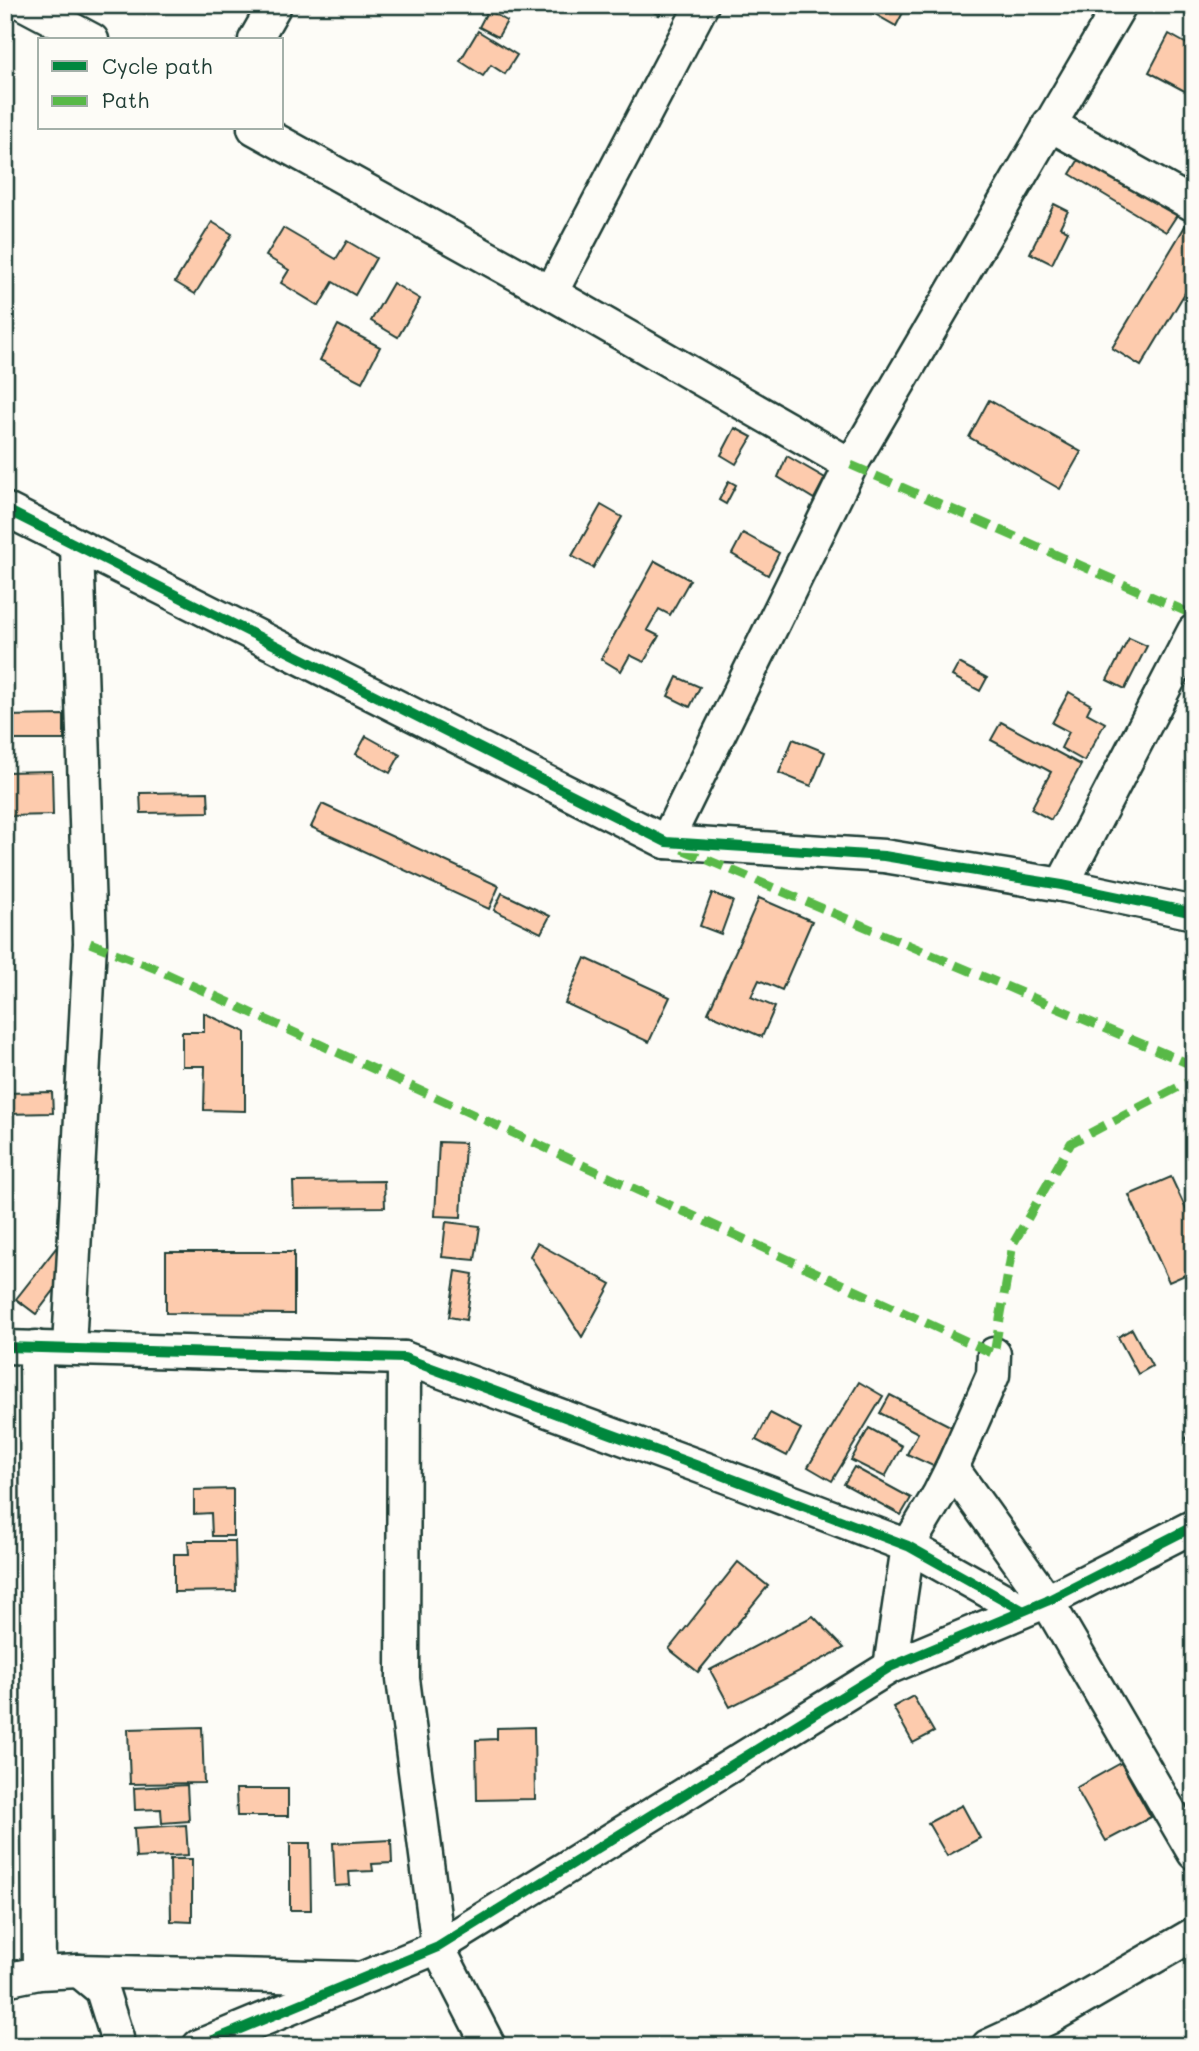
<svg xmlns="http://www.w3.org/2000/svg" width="1199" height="2051" viewBox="0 0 1199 2051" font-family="Mali,sans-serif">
<rect width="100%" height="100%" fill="#fdfcf7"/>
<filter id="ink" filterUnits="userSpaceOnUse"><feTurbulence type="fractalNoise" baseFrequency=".0143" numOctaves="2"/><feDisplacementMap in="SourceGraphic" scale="14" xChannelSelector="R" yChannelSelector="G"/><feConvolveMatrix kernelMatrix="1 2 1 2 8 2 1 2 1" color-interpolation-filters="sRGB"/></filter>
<g filter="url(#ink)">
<g fill="#fdcbad" stroke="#1f3d34" stroke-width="2">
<path d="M 130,5 L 148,5 L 144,13 Z"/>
<path d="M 641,5 L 664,5 L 659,15 Z"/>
<path d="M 859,5 L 907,5 L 896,26 Z"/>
<path d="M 488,10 L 507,21 L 498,37 L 479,27 Z"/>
<path d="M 478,31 L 517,55 L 505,74 L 491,65 L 483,76 L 460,61 Z"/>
<path d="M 1169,34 L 1194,48 L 1194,96 L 1149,72 Z"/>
<path d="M 1082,154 L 1179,212 L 1166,232 L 1070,174 Z"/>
<path d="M 1054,204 L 1068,211 L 1060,227 L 1068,231 L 1052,264 L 1030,253 Z"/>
<path d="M 1190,218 L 1194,221 L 1194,278 L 1141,366 L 1112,348 Z"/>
<path d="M 212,222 L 232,234 L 195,294 L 175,282 Z"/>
<path d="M 283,228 L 336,259 L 347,241 L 376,258 L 355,295 L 333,282 L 319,306 L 281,283 L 289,270 L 266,256 Z"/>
<path d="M 393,283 L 420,299 L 398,337 L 371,321 Z"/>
<path d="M 338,325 L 380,347 L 362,382 L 320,360 Z"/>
<path d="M 989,400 L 1081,452 L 1060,489 L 969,437 Z"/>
<path d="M 735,428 L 752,437 L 736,464 L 721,455 Z"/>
<path d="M 787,456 L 825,478 L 814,499 L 778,477 Z"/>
<path d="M 729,481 L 736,485 L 726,504 L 719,500 Z"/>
<path d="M 601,505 L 622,517 L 593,568 L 572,556 Z"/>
<path d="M 743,533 L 779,553 L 768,575 L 732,554 Z"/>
<path d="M 655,561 L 690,580 L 670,615 L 659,609 L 647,630 L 659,636 L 644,662 L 630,655 L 621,671 L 601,659 Z"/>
<path d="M 1129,638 L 1147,646 L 1125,689 L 1107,680 Z"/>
<path d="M 959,663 L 987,678 L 980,691 L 952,676 Z"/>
<path d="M 677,677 L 700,687 L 690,707 L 668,696 Z"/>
<path d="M 1069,692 L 1091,705 L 1087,713 L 1105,723 L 1084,761 L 1061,748 L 1069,732 L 1052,723 Z"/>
<path d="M 64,715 L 64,740 L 5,740 L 5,716 Z"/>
<path d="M 1001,722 L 1081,765 L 1051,820 L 1031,809 L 1051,772 L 991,740 Z"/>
<path d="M 366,736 L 400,755 L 390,773 L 356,754 Z"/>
<path d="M 793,739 L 825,752 L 811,786 L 779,773 Z"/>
<path d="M 52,771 L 53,815 L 5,816 L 5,772 Z"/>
<path d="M 208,792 L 209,812 L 141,813 L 140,793 Z"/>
<path d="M 322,804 L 499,886 L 489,909 L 311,827 Z"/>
<path d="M 502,893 L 550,916 L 541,933 L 494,910 Z"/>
<path d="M 712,893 L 733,901 L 721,934 L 700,926 Z"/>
<path d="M 759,898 L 812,921 L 782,990 L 759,980 L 751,997 L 775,1007 L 762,1037 L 708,1013 Z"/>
<path d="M 585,958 L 670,997 L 649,1042 L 565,1003 Z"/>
<path d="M 204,1013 L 245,1032 L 245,1111 L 204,1110 L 205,1066 L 182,1066 L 182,1032 L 204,1032 Z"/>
<path d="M 52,1092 L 53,1113 L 5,1114 L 5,1093 Z"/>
<path d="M 439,1142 L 465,1143 L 461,1217 L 435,1216 Z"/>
<path d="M 1171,1177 L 1194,1226 L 1194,1271 L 1169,1282 L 1129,1195 Z"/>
<path d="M 384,1181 L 385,1207 L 294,1208 L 293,1182 Z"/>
<path d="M 446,1222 L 480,1226 L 475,1260 L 442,1257 Z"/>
<path d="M 60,1243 L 65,1276 L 36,1314 L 16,1299 Z"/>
<path d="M 537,1243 L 611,1284 L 582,1337 L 530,1256 Z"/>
<path d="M 166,1252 L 294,1252 L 294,1314 L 166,1313 Z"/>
<path d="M 456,1271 L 473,1274 L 466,1320 L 449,1317 Z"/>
<path d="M 1132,1329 L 1152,1366 L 1138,1374 L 1118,1337 Z"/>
<path d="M 859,1382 L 883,1396 L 832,1481 L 808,1467 Z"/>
<path d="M 890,1395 L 958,1430 L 948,1449 L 943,1446 L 933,1466 L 907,1454 L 918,1433 L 880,1413 Z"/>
<path d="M 770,1413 L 801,1429 L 787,1456 L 756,1440 Z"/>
<path d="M 869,1428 L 902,1446 L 885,1477 L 851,1460 Z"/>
<path d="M 1194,1433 L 1194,1453 L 1186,1438 Z"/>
<path d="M 854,1467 L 911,1498 L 901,1515 L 844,1484 Z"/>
<path d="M 233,1489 L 233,1536 L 212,1536 L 211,1513 L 194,1514 L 194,1490 Z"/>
<path d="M 188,1541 L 235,1541 L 236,1591 L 174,1592 L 174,1554 L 189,1554 Z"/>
<path d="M 738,1562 L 768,1586 L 698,1672 L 669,1649 Z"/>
<path d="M 813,1616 L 844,1648 L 730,1707 L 710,1670 Z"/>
<path d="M 913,1696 L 934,1732 L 913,1743 L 893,1707 Z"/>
<path d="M 202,1727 L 204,1783 L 130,1784 L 128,1729 Z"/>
<path d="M 534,1727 L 535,1799 L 477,1800 L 476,1740 L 497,1739 L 497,1728 Z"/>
<path d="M 1121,1763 L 1151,1817 L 1106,1841 L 1076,1788 Z"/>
<path d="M 187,1785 L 189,1821 L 162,1823 L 161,1809 L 135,1810 L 134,1788 Z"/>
<path d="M 236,1789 L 288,1789 L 288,1816 L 237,1816 Z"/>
<path d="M 962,1805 L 980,1838 L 947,1856 L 928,1823 Z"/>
<path d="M 186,1825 L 188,1855 L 136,1858 L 134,1828 Z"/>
<path d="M 391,1840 L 392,1863 L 372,1864 L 373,1871 L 349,1872 L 350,1885 L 335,1886 L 333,1843 Z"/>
<path d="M 290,1843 L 310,1843 L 311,1910 L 290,1910 Z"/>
<path d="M 170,1859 L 192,1859 L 192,1922 L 171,1921 Z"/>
</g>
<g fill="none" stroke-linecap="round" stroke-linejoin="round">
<defs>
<g id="street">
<path d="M 26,5 L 92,40"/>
<path d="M 255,40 L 275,5"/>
<path d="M 1049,124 L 1194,205"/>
<path d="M 254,128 L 551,293 L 851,465"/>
<path d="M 551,293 L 702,5"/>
<path d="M 5,509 L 666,842 L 884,856 L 1062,885 L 1194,913"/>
<path d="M 666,842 L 851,465 L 1120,5"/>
<path d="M 1062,885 L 1194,631"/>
<path d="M 5,1347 L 404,1358 L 709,1470 L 908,1546 L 1022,1610"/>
<path d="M 36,1347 L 39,1973"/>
<path d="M 69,1348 L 90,943 L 77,547"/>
<path d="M 404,1358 L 403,1679 L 438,1947 L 489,2046"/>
<path d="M 952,1468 L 1047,1601 L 1194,1853"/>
<path d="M 890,1667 L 908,1546 L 939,1494 L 952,1468 L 993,1375 L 994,1354"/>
<path d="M 79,1971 L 102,1990 L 117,2038 L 114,2046"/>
<path d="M 5,1980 L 39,1973 L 79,1971 L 352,1978"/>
<path d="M 199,2046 L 438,1947 L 890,1667 L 1047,1601 L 1194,1526"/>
<path d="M 988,2046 L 1049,2018 L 1194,1934"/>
</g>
</defs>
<use href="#street" stroke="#1f3d34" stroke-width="37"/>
<use href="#street" stroke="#fdfcf7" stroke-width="32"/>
<g stroke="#58b947" stroke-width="9" stroke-dasharray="18 9" stroke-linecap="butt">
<path d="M 851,465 L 1194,615"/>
<path d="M 682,849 L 1194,1066"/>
<path d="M 90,943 L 154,968 L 994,1354 L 1013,1244 L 1071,1143 L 1194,1079"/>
</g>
<defs>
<g id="cycleway">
<path d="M 5,509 L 666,842 L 884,856 L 1062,885 L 1194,913"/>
<path d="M 5,1347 L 404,1358 L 709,1470 L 908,1546 L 1022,1610"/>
<path d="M 199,2046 L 438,1947 L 890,1667 L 1047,1601 L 1194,1526"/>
</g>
</defs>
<use href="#cycleway" stroke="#fdfcf7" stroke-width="15"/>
<use href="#cycleway" stroke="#00873e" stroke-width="10"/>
</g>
</g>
<rect width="1199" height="2051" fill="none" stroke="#fdfcf7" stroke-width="28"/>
<rect x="14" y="14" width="1171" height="2023" fill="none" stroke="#1f3d34" stroke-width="2.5" filter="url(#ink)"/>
<rect x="38" y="38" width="245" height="91" fill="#fdfcf7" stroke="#a4b0a9" stroke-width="2"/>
<rect x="52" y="61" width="35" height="10" fill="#00873e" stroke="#a4b0a9" stroke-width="2"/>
<text x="102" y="74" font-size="21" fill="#1f3d34">Cycle path</text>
<rect x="52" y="96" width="35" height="10" fill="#58b947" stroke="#a4b0a9" stroke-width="2"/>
<text x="102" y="108" font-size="21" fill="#1f3d34">Path</text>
</svg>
